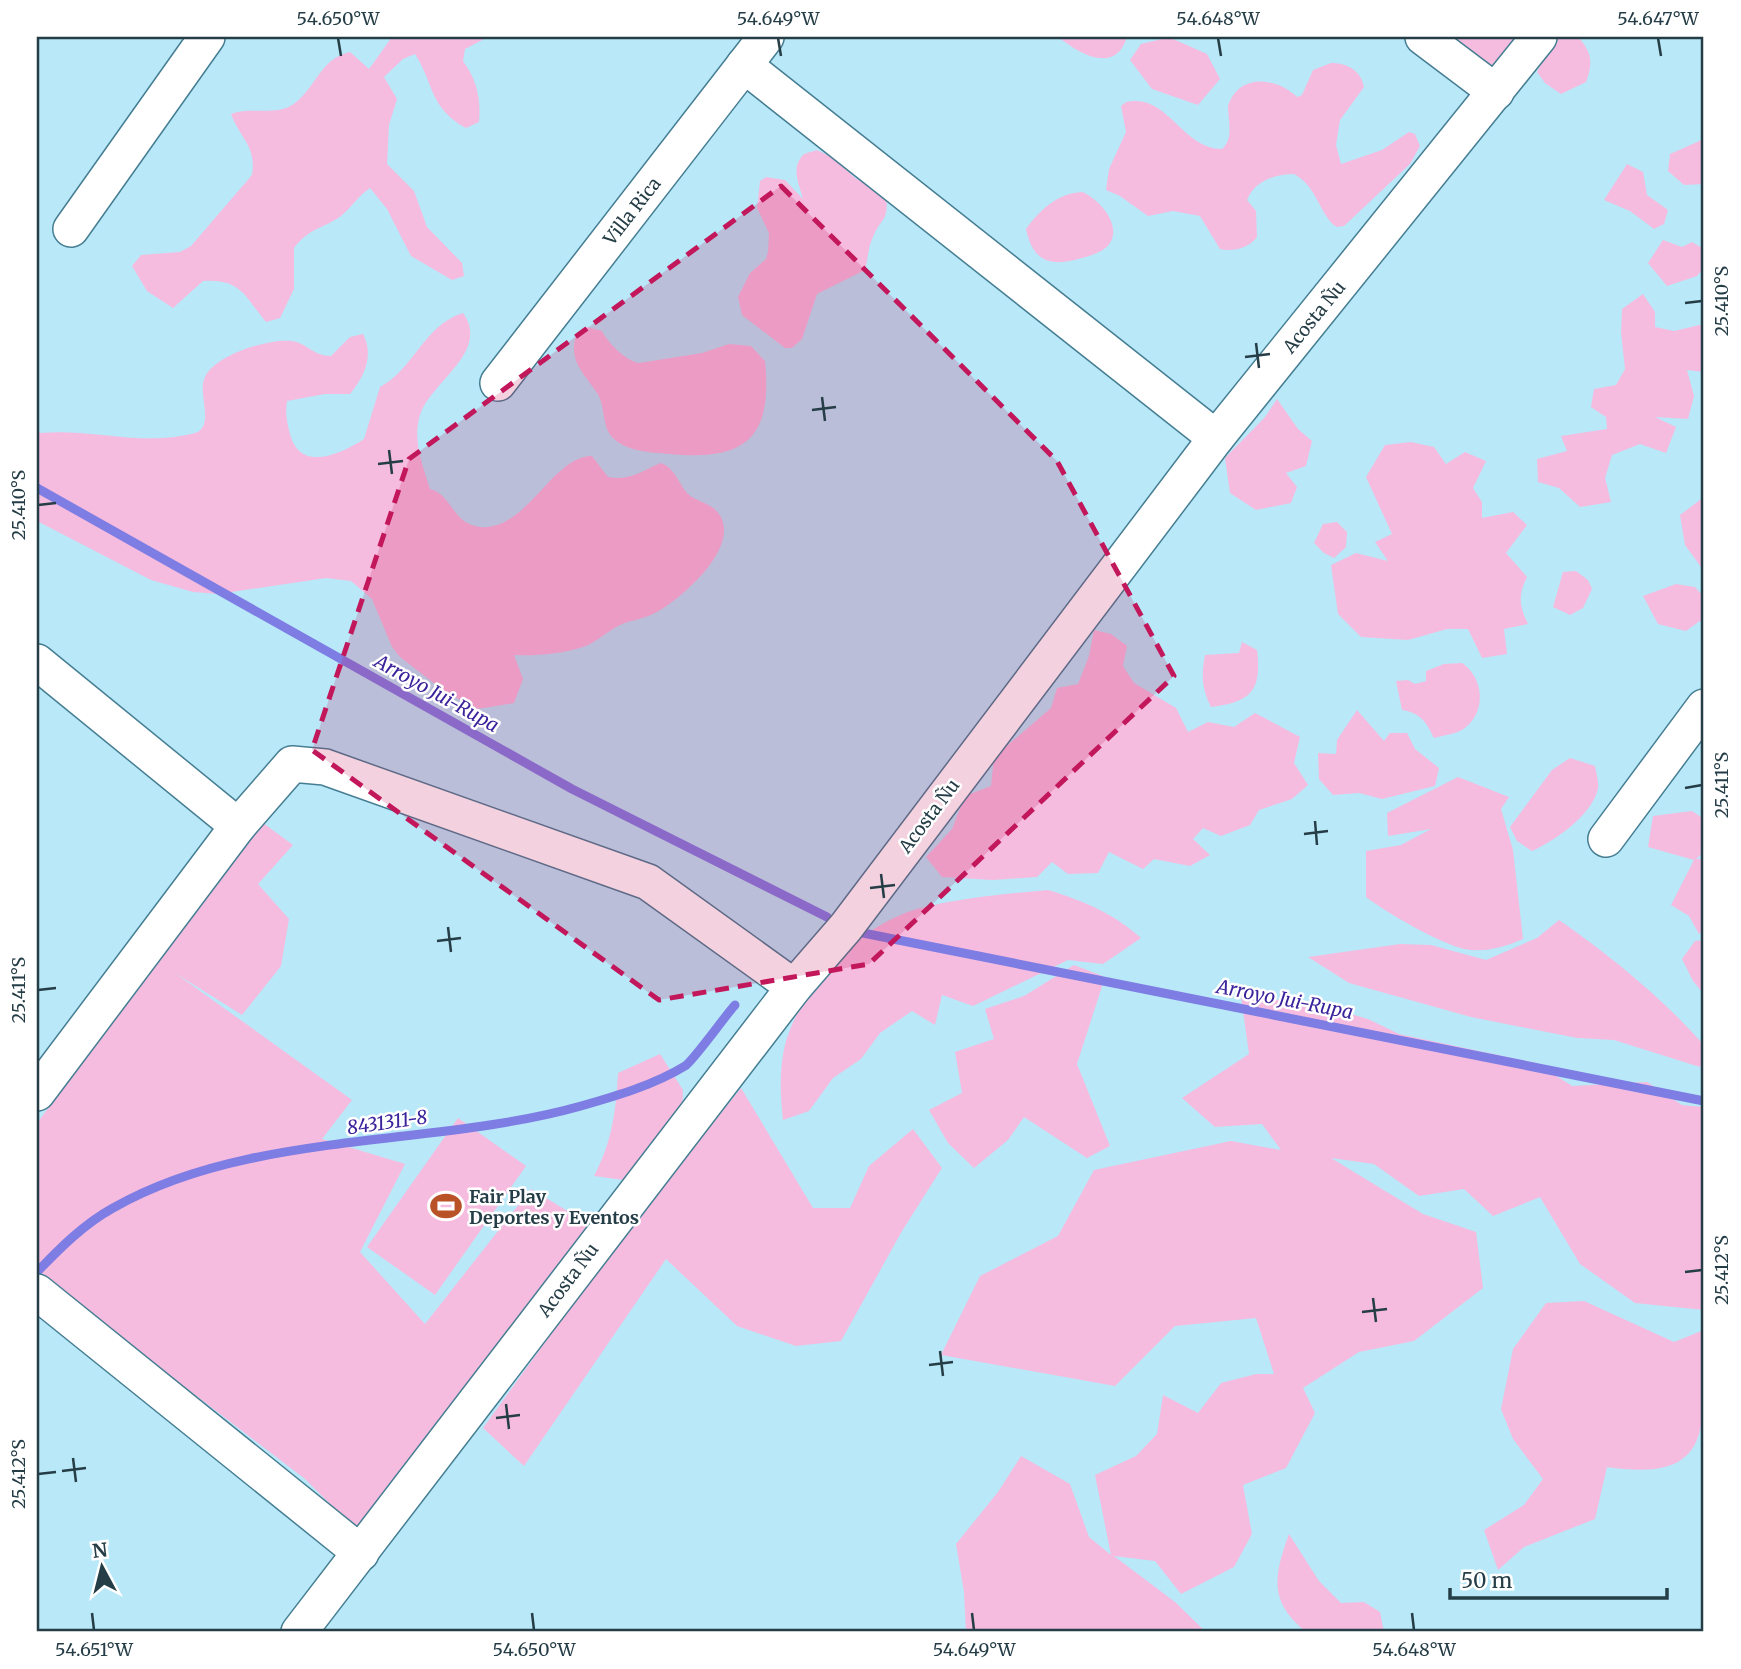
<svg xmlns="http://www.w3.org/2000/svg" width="1741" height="1669" viewBox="0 0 1741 1669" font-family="Merriweather,serif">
<rect width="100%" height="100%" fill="#b9e8f9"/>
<g fill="#f6bcdf">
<path d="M 392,37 L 488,37 L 465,49 L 463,61 C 477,80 481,99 479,122 L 466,128 C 429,108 434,83 415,54 L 403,59 L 384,77 L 397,99 L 389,125 L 387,164 L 414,191 L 427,227 L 462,263 L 464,276 L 452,280 L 411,256 L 387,209 L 370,188 C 358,196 352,207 341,216 C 323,229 310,227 294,248 L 294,289 L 280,318 L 266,322 C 244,296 242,279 203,281 L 173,308 L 147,291 L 132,266 L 141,255 L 180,252 L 191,246 L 252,175 C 257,147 240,138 231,114 C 251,106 278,117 295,103 C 317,86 320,59 350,52 L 369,69 Z"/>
<path d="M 1058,37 L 1127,37 C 1115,75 1080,54 1058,37 Z"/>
<path d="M 1441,37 L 1515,37 L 1492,77 Z"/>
<path d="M 1554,37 L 1578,37 C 1592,52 1593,63 1586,82 L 1561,94 L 1545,83 L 1537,72 Z"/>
<path d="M 1162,39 L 1173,39 L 1207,54 L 1220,79 L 1198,105 L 1152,89 L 1130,60 L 1141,44 Z"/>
<path d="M 1331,63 C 1348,63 1361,71 1364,87 L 1340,120 L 1336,145 L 1341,164 L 1382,150 L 1409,132 L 1415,134 L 1420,146 L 1410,164 L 1344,226 L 1337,227 C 1320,217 1318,187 1294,174 C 1275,174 1254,181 1247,200 L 1256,211 L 1257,237 C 1249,248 1233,252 1220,249 L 1200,216 L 1173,211 L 1148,216 L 1120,196 L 1106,190 L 1109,169 L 1126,132 L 1121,106 L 1126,102 C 1169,93 1181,149 1222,149 C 1234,139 1228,120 1228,106 C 1239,73 1276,77 1297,97 L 1302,95 L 1313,70 Z"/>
<path d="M 1704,139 L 1704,184 L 1684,185 L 1668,171 L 1670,154 Z"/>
<path d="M 817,150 L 835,159 L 855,178 L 886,195 C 889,223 881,217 873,237 C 868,247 868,259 865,270 L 817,294 L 802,339 L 792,348 L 785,348 L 742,315 L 738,297 L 750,273 L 766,259 L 768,252 L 769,233 L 757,208 L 760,181 L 766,177 L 785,180 L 803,199 C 799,183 790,168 804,154 Z"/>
<path d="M 1627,164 L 1643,172 L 1647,195 L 1668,210 L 1664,224 L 1654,229 L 1630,211 L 1604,200 Z"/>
<path d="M 1082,192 C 1098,198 1122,224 1110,243 C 1104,252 1092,255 1082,258 C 1052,267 1033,263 1026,229 C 1039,211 1057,193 1082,192 Z"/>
<path d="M 1663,240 L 1682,247 L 1692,242 L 1704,249 L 1704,268 L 1697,276 L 1667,286 L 1648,263 Z"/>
<path d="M 1643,294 L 1655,312 L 1655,327 L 1674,331 L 1704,324 L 1704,372 L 1687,370 L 1694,396 L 1688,419 L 1655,417 L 1676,427 L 1666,453 L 1640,444 L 1612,455 L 1605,478 L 1611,502 L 1580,507 L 1559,488 L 1538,482 L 1537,459 L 1567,451 L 1561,436 L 1607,429 L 1606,417 L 1591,407 L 1594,389 L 1616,385 L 1625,369 L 1621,332 L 1622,309 Z"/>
<path d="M 463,313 C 491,352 430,382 420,415 C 412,440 423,466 430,489 C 453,495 452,524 480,527 C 526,532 552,456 592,456 L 608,477 C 631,481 641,471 661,463 C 677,469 681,491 692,497 C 702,503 712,504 719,514 C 742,547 680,600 655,613 C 644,619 631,620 620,625 C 606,632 597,642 583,647 C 561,654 536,656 514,655 L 523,679 L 514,703 L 477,709 L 444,691 L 400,657 L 392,647 L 372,599 L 351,581 L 326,578 L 218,594 L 193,592 L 151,580 L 37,521 L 37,429 L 40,433 C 94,428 145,448 198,432 C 214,421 197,393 205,377 C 215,355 269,338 292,341 C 307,343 313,356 331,356 L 350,337 L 363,334 C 374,355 365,376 350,394 L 325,394 L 287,401 C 285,414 287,422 290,434 C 300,473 341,454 364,439 L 380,387 C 414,369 424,325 463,313 Z"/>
<path d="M 587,327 L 602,331 C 607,342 626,361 639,363 L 702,353 L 729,344 L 751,346 L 765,361 C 773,439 745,461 669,454 C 650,452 628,452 613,438 C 601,426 606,406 597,393 C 585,374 568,361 576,336 Z"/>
<path d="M 1277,399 L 1298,429 L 1312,441 L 1306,466 L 1286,473 L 1297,487 L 1291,503 L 1256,510 L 1230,493 L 1225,458 L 1265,417 Z"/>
<path d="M 1411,442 L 1434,447 L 1446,464 L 1465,452 L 1486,461 L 1473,488 L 1482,502 L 1482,518 L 1513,512 L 1527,525 L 1506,553 L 1527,577 C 1518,595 1519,606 1528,624 L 1504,629 L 1507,654 L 1482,658 L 1468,629 L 1447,629 L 1408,640 L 1361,637 L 1338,614 L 1331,565 L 1356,553 L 1388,561 L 1375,542 L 1392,534 L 1366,477 L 1385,445 Z"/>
<path d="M 1704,497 L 1704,571 L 1685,545 L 1680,515 Z"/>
<path d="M 1337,522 L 1347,532 L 1346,547 L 1334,558 L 1324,553 L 1314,543 L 1323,524 Z"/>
<path d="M 1576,571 L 1588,580 L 1592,589 L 1583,608 L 1570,615 L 1553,607 L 1563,572 Z"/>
<path d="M 1676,584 L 1695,587 L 1704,597 L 1704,618 L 1686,631 L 1658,624 L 1643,596 Z"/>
<path d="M 1094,630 L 1111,634 L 1127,646 L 1123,666 L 1134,683 L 1176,708 L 1188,732 L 1208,722 L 1234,727 L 1255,713 L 1300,737 L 1294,763 L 1308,785 L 1292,799 L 1259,810 L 1250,825 L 1221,836 L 1203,828 L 1193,839 L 1210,855 L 1190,866 L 1154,859 L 1143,869 L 1109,852 L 1098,873 L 1068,874 L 1052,862 L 1037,877 L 993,880 L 942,877 L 926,857 L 952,829 L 965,796 L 991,786 L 994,757 L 1051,708 L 1057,688 L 1078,684 L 1089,656 Z"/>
<path d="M 1242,642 L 1257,650 C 1262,691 1251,702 1211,707 C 1202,689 1201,675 1205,655 L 1239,653 Z"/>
<path d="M 1462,663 C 1483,677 1487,710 1466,727 C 1459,734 1444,735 1434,738 C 1426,721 1420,713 1402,710 L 1396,681 L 1408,680 L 1415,684 L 1426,681 L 1426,671 L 1444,664 Z"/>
<path d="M 1357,710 L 1384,741 L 1390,733 L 1407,733 L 1415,749 L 1439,768 L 1435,786 L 1382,799 L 1359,793 L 1333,795 L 1319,779 L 1318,753 L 1336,754 L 1337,740 Z"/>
<path d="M 1570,758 L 1595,766 C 1596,772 1599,782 1598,788 C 1593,815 1554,841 1532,851 L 1517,841 L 1510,827 L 1552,770 Z"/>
<path d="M 1458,777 L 1509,797 L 1501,809 L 1513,850 L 1523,939 C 1505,947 1484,953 1464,949 C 1439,943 1387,913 1366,897 L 1366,851 L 1401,845 L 1431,829 L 1388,836 L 1387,813 Z"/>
<path d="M 1692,811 L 1704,819 L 1704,852 L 1696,859 L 1704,859 L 1704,930 L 1699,934 L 1689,916 L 1671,905 L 1694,860 L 1648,847 L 1653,816 Z"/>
<path d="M 263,823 L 293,845 L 258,884 L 289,919 L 281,966 L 242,1015 L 175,973 L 352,1100 L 322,1139 L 405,1164 L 360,1252 L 425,1324 L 531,1189 L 589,1224 L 359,1533 L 305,1479 L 37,1274 L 37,1123 Z"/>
<path d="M 1048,890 C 1084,901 1113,913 1141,938 L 1103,964 L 1068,960 L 973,1006 L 942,995 L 935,1025 L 912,1011 L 880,1033 L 861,1059 L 833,1078 L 809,1111 L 783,1120 C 780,1093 779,1067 786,1041 C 804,983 859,926 917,909 C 959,898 1005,894 1048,890 Z"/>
<path d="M 1559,920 C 1612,957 1661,997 1704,1045 L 1704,1059 L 1700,1067 L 1614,1040 L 1577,1038 L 1471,1017 L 1349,983 L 1308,957 L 1400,944 L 1431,945 L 1486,960 L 1537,938 Z"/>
<path d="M 1704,940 L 1704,994 L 1693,981 L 1682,959 L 1695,941 Z"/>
<path d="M 1074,965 L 1105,977 L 1077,1064 L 1110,1146 L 1087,1158 L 1024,1117 L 1008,1140 L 974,1168 L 948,1143 L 929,1110 L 962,1093 L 955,1052 L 994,1039 L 985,1009 L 1024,996 Z"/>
<path d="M 1241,996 L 1316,1004 L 1368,1019 L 1399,1034 L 1536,1063 L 1572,1086 L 1647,1082 L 1682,1105 L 1704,1107 L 1704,1310 L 1635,1303 L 1580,1264 L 1540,1197 L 1493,1216 L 1464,1189 L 1419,1196 L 1374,1164 L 1331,1158 L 1423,1214 L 1476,1232 L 1483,1288 L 1414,1341 L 1359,1352 L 1303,1388 L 1315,1413 L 1286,1468 L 1243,1485 L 1252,1534 L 1234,1567 L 1181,1594 L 1155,1561 L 1114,1556 L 1175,1602 L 1206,1632 L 966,1632 L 964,1592 L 956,1544 L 998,1492 L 1021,1456 L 1070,1484 L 1089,1537 L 1111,1555 L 1095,1475 L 1136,1456 L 1157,1434 L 1163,1395 L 1198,1413 L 1221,1383 L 1256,1374 L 1274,1374 L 1256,1318 L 1175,1326 L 1115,1386 L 941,1355 L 980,1276 L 1058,1236 L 1094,1170 L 1231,1141 L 1281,1150 L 1262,1124 L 1215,1127 L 1182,1098 L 1249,1054 Z"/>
<path d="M 660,1054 L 683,1090 L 682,1109 L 631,1181 L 594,1176 C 612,1142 616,1111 618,1073 Z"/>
<path d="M 741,1088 L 813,1208 L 850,1208 L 869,1166 L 913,1129 L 942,1168 L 902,1231 L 841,1341 L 796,1346 L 737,1326 L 666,1259 L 524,1466 L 483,1428 L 614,1247 Z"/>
<path d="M 458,1118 L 526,1166 L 435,1295 L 367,1247 Z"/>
<path d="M 1584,1301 L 1674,1342 L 1704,1330 L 1704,1378 L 1701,1382 C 1710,1458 1680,1478 1607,1467 L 1595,1519 L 1524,1547 L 1498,1570 L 1484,1530 L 1524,1505 L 1543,1479 L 1513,1439 L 1501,1409 L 1513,1349 L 1546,1303 Z"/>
<path d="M 1289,1534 L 1319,1581 L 1341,1603 L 1364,1602 L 1380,1612 L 1384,1632 L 1306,1632 C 1268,1601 1274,1576 1289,1534 Z"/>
</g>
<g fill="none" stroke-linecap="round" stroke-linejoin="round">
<g stroke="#7e7de4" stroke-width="9">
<path d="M 37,488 L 572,789 L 827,917"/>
<path d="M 858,932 L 1704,1101"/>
<path d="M 37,1272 C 60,1248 84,1224 113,1208 C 249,1130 432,1148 581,1106 C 616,1096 654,1085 685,1066 C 693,1061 725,1016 735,1005"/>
</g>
<defs>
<g id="minor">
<path d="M 1423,37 L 1496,92"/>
<path d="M 744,65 L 1216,438"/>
<path d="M 71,229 L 207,37"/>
<path d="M 498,383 L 766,37"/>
<path d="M 37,662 L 238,826 L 292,764 L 325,767 L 648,882 L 794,987"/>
<path d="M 1606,839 L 1704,707"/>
<path d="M 37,1093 L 238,826"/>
<path d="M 37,1292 L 361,1553"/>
<path d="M 299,1632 L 794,987 L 846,927 L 1216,438 L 1539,37"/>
</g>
</defs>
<use href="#minor" stroke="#457e92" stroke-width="38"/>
<use href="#minor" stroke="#fff" stroke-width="35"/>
</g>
<path fill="#c2185b" fill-opacity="0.2" stroke="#c2185b" stroke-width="5" stroke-dasharray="14 9" stroke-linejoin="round" d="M 781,186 L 1057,461 L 1174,676 L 869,964 L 659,1000 L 312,750 L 409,459 Z"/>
<path fill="none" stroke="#253d46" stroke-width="2.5" d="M 338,38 L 341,56M 778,38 L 781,56M 1218,38 L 1221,56M 1658,38 L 1661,56M 1685,303 L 1702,301M 1256,343 L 1259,368M 1245,357 L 1270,354M 822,397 L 825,421M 812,410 L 836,407M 389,450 L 392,474M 378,464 L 403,461M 38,505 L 56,503M 1685,788 L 1702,785M 1315,821 L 1317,845M 1304,834 L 1328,831M 881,874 L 884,898M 870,888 L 895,885M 448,927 L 451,952M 437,941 L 461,938M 38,990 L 56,988M 1685,1272 L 1702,1270M 1373,1298 L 1376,1322M 1362,1312 L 1387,1309M 940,1351 L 943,1376M 929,1365 L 953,1362M 506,1404 L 509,1429M 496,1418 L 520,1415M 73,1458 L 76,1482M 62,1471 L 86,1468M 38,1474 L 56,1472M 92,1613 L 94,1630M 532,1613 L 534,1630M 972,1613 L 974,1630M 1412,1613 L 1414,1630"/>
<defs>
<symbol id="stadium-bare" viewBox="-9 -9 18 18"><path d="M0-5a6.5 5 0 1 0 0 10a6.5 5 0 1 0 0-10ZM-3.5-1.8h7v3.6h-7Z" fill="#b95327" stroke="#fff" stroke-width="2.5" paint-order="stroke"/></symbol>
</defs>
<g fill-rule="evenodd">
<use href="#stadium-bare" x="424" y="1184" width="44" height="44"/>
</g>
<g text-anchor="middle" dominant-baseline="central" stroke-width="5" stroke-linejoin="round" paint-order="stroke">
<g font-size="18" fill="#253d46" stroke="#fff">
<text transform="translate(632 211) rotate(-52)">Villa Rica</text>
<text transform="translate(1314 317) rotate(-51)">Acosta Ñu</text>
<text transform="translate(929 816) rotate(-53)">Acosta Ñu</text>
<text transform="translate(568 1280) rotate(-53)">Acosta Ñu</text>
</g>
<g font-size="18" font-weight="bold" fill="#253d46" stroke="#fff" text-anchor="start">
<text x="469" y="1196">Fair Play<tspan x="469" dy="21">Deportes y Eventos</tspan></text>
</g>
<g font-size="19" font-style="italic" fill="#3a239b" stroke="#fff">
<text transform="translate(437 693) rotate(29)">Arroyo Jui-Rupa</text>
<text transform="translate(1285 999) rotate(11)">Arroyo Jui-Rupa</text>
<text transform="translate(387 1122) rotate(-8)">8431311-8</text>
</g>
</g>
<rect width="1741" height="1669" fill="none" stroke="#ffffff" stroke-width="77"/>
<g transform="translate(102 1567) rotate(353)" stroke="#ffffff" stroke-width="5" paint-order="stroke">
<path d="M0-5L12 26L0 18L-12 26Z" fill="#253d46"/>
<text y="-10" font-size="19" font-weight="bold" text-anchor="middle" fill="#253d46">N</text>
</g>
<path d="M1450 1588v10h217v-10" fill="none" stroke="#253d46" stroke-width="3.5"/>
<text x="1461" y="1588" font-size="21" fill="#253d46" stroke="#ffffff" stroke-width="5" paint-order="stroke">50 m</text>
<rect x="38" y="38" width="1664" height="1592" fill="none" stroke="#253d46" stroke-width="2.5"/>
<g font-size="18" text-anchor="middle" fill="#253d46">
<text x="338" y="25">54.650°W</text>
<text x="778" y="25">54.649°W</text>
<text x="1218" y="25">54.648°W</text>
<text x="1658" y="25">54.647°W</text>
<text transform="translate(1722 301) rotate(-90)" y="6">25.410°S</text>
<text transform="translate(19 505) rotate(-90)" y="6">25.410°S</text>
<text transform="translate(1722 785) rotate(-90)" y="6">25.411°S</text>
<text transform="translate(19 990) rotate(-90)" y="6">25.411°S</text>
<text transform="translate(1722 1270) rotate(-90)" y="6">25.412°S</text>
<text transform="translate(19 1474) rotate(-90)" y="6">25.412°S</text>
<text x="94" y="1656">54.651°W</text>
<text x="534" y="1656">54.650°W</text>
<text x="974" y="1656">54.649°W</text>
<text x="1414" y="1656">54.648°W</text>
</g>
</svg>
